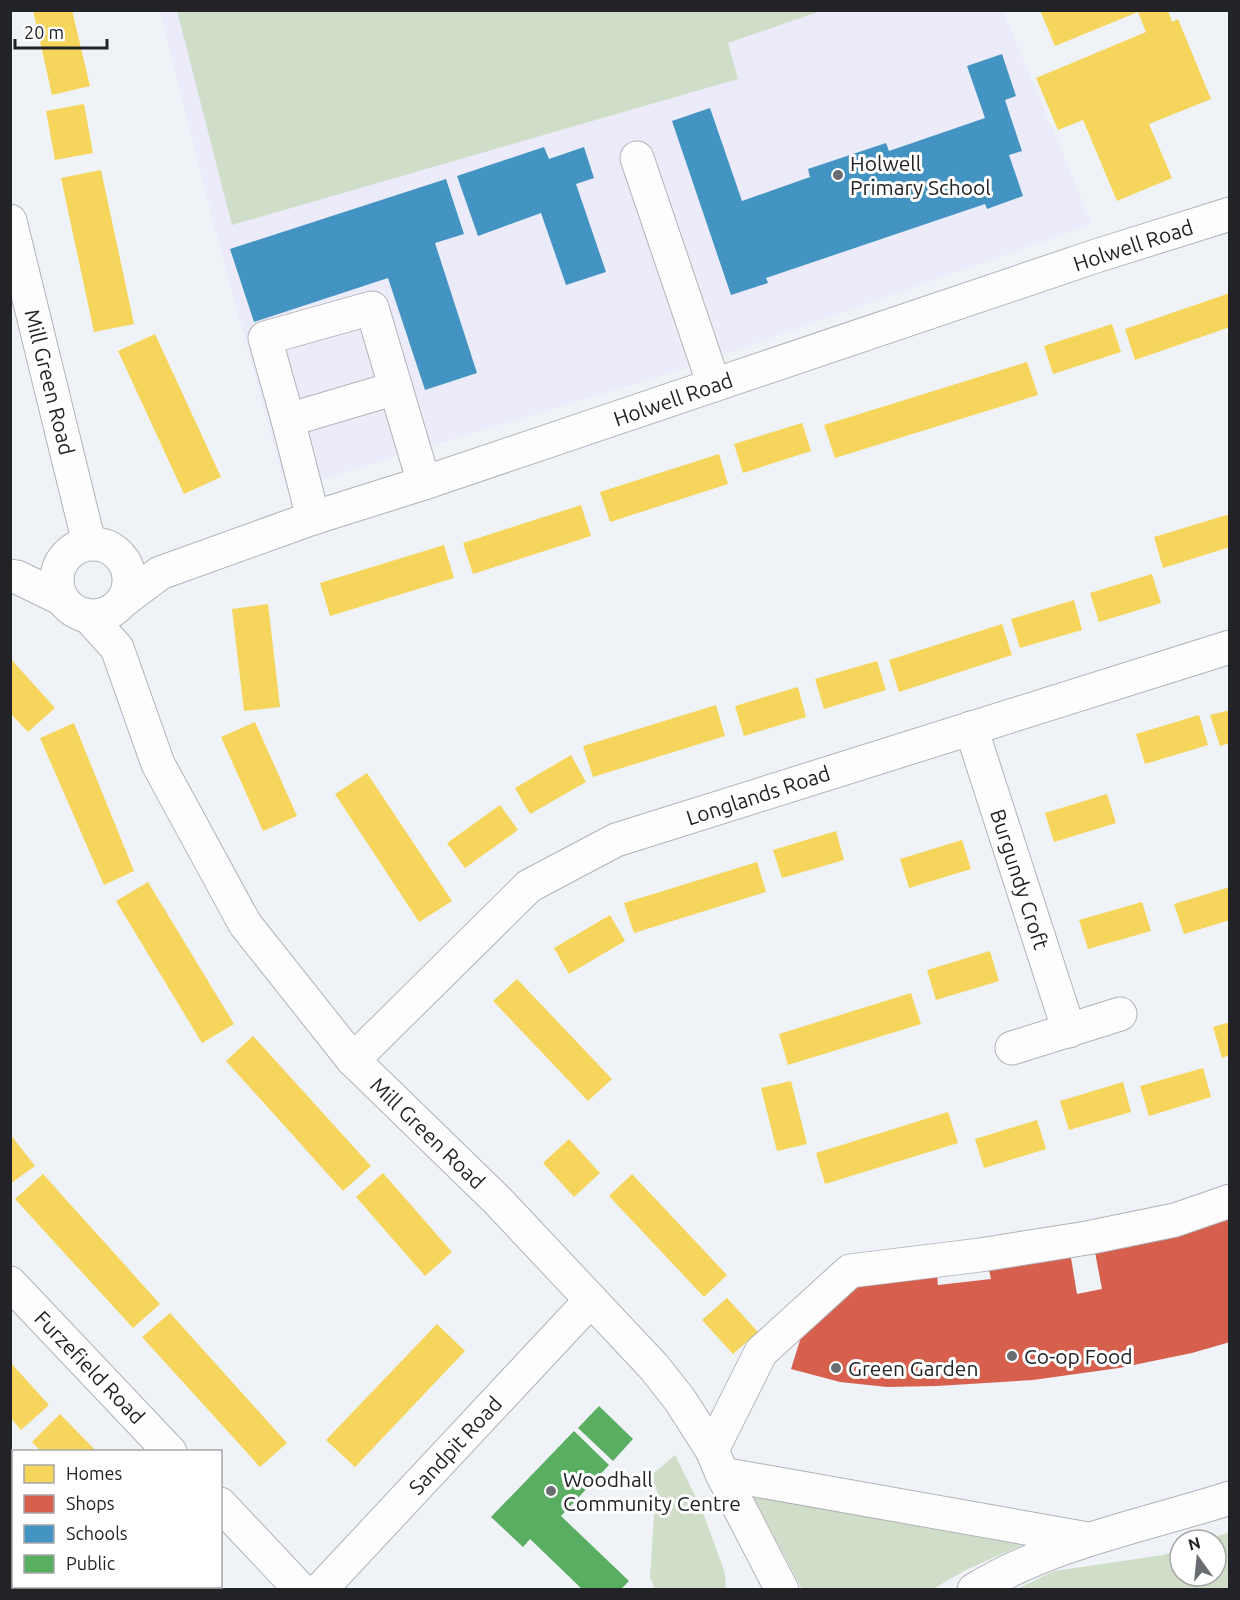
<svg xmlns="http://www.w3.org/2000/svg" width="1240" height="1600" viewBox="0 0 1240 1600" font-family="Ubuntu,sans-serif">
<rect width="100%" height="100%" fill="#eff3f8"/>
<path fill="#ebebfa" d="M 160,11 L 1003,11 L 1092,224 L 677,371 L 286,490 L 217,236 Z"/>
<g fill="#d0dec9">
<path d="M 177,11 L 177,10 L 821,11 L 728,43 L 738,79 L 232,225 Z"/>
<path d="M 675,1455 L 702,1510 L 725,1573 L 726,1589 L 655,1589 L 650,1578 L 654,1516 L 658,1500 L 656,1487 L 651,1479 L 654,1473 Z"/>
<path d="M 749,1489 L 1035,1539 L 966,1570 L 933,1589 L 802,1589 Z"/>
<path d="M 1229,1532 L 1229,1589 L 1017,1589 L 1054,1571 L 1163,1555 L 1180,1549 L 1180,1576 L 1216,1576 L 1216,1540 L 1208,1540 Z"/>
</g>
<g fill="#f6d55c">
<path d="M 33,10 L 72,10 L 90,86 L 52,95 Z"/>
<path d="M 1040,10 L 1168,10 L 1172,22 L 1178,19 L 1211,99 L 1149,124 L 1172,178 L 1117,201 L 1083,120 L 1058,130 L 1036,78 L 1146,32 L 1138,12 L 1055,46 Z"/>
<path d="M 84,104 L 93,153 L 55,160 L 46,111 Z"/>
<path d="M 101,170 L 134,324 L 94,332 L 61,178 Z"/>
<path d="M 1230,293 L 1230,327 L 1135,360 L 1125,329 Z"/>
<path d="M 1112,324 L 1121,352 L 1053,374 L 1044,346 Z"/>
<path d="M 155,334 L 221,477 L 184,494 L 118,351 Z"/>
<path d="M 1027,362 L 1038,395 L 835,458 L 824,425 Z"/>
<path d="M 802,423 L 811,451 L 743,473 L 734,444 Z"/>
<path d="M 719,454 L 728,484 L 610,522 L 600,492 Z"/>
<path d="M 581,505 L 591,536 L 473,574 L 463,543 Z"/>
<path d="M 1230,514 L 1230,547 L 1163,568 L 1154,537 Z"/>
<path d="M 444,545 L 454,578 L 330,616 L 320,583 Z"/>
<path d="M 1152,574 L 1161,603 L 1099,622 L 1090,593 Z"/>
<path d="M 1074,600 L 1082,630 L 1020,648 L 1011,619 Z"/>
<path d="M 268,604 L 280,707 L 244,711 L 232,609 Z"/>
<path d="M 1002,624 L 1012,655 L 899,692 L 889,660 Z"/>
<path d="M 10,658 L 55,708 L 28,732 L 10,713 Z"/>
<path d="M 877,661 L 886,690 L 824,709 L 815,679 Z"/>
<path d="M 798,687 L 806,717 L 744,736 L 735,706 Z"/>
<path d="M 716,705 L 725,736 L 593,777 L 583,746 Z"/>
<path d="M 1230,710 L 1230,743 L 1220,746 L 1210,715 Z"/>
<path d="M 1199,715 L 1208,745 L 1145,764 L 1136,734 Z"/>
<path d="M 255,722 L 297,816 L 263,831 L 221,737 Z"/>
<path d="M 74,723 L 134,871 L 104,885 L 40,738 Z"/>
<path d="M 571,755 L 586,782 L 530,814 L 515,788 Z"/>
<path d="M 367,773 L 452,901 L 419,922 L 335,794 Z"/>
<path d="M 1107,794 L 1116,823 L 1054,842 L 1045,813 Z"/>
<path d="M 500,805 L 518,830 L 465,868 L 447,843 Z"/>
<path d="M 836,831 L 844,860 L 782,878 L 773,850 Z"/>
<path d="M 962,840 L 971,869 L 909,888 L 900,859 Z"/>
<path d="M 757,862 L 766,892 L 634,933 L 624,903 Z"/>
<path d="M 148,882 L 234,1024 L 202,1043 L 116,901 Z"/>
<path d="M 1230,887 L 1230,920 L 1184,934 L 1174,904 Z"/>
<path d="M 1142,902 L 1151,931 L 1088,949 L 1079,920 Z"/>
<path d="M 610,915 L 625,941 L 569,974 L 554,948 Z"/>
<path d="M 990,951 L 999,981 L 936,1000 L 927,970 Z"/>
<path d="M 517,979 L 612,1079 L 588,1101 L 493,1001 Z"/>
<path d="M 911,993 L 921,1024 L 788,1065 L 779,1034 Z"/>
<path d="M 1230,1022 L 1230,1055 L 1222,1058 L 1213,1027 Z"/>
<path d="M 253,1036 L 371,1166 L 343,1191 L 226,1061 Z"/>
<path d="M 1203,1068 L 1211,1097 L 1149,1116 L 1140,1086 Z"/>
<path d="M 791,1081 L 807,1144 L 777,1151 L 761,1088 Z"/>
<path d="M 1123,1082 L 1131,1112 L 1069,1130 L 1060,1101 Z"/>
<path d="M 948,1112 L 958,1143 L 825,1184 L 816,1153 Z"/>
<path d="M 1037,1120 L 1046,1149 L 984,1168 L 975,1139 Z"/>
<path d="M 10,1134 L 35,1166 L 10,1184 Z"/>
<path d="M 569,1139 L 600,1173 L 574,1197 L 543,1163 Z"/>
<path d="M 383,1173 L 452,1252 L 425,1276 L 356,1197 Z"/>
<path d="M 43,1174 L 160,1304 L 133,1328 L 15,1199 Z"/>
<path d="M 632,1174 L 727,1275 L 704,1297 L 609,1196 Z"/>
<path d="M 727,1298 L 758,1332 L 733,1354 L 702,1320 Z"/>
<path d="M 170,1313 L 287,1443 L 260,1467 L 142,1337 Z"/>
<path d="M 437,1324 L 465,1351 L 355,1467 L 326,1440 Z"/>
<path d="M 10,1362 L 49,1405 L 21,1430 L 10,1417 Z"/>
<path d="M 60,1414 L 97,1452 L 42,1452 L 32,1442 Z"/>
</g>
<path fill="#d6604d" d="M 1230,1215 L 1230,1342 L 1192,1353 L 1119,1368 L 1033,1380 L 937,1386 L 887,1387 L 840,1382 L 791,1369 L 802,1334 L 869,1275 L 937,1274 L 938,1285 L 991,1279 L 988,1265 L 1070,1252 L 1077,1294 L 1102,1289 L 1094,1247 Z"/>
<g fill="#4393c3">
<path d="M 1002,54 L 1016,96 L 1005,100 L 1022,151 L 1009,155 L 1023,196 L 987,209 L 985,204 L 766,278 L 768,283 L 731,295 L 672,121 L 710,108 L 742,201 L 810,177 L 808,169 L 886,143 L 889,151 L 985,118 L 967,66 Z"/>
<path d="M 544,147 L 549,159 L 584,147 L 594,178 L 576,184 L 606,272 L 566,285 L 541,213 L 478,236 L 457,176 Z"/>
<path d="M 446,179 L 464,234 L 435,243 L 477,373 L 425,390 L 388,278 L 254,322 L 230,249 Z"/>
</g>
<g fill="#5aae61">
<path d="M 599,1406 L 633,1439 L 613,1461 L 578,1428 Z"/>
<path d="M 574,1431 L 609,1465 L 561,1516 L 629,1581 L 620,1590 L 583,1590 L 530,1539 L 523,1547 L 491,1517 Z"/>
</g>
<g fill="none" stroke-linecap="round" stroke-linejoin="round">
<defs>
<g id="minor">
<path d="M 637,158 L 714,385"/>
<path d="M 10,221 L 89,543"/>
<path d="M 396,388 L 288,420 L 265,338 L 372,308 L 424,483"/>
<path d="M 288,420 L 313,518"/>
<circle cx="93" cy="580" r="36"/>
<path d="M 10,576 L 17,577 L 62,599"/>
<path d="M 123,601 L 160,573 L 313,518 L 424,483 L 1096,256 L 1230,214"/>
<path d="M 88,616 L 117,648 L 158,764 L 245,924 L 353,1060 L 498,1201 L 654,1367 L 680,1400 L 712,1450 L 722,1474 L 782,1590"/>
<path d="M 971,728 L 1069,1031"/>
<path d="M 1012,1048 L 1120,1014"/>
<path d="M 353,1060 L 529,886 L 616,840 L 1230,647"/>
<path d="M 10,1283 L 170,1452"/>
<path d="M 712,1450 L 761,1352 L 850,1271 L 980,1255 L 1087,1238 L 1175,1220 L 1230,1201"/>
<path d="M 722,1474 L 1088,1539"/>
<path d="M 220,1504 L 301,1590"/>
<path d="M 320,1590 L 591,1300"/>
<path d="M 974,1590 C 1052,1542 1143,1526 1230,1498"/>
</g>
</defs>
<use href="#minor" stroke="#b0b3b7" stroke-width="35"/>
<use href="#minor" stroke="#fdfdfe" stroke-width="33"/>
</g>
<g fill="#696c70" stroke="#fff" stroke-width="2">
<circle cx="838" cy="175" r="6"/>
<circle cx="1012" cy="1356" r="6"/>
<circle cx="836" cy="1368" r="6"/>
<circle cx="551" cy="1491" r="6"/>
</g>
<g text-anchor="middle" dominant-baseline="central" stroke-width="6" stroke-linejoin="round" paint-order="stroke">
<g font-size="21" fill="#212326" stroke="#fff" text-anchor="start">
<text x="850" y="163">Holwell<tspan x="850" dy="24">Primary School</tspan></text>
<text x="1024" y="1356">Co-op Food</text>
<text x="848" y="1368">Green Garden</text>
<text x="563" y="1479">Woodhall<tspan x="563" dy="24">Community Centre</tspan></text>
</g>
<g font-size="21" fill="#212326" stroke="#fff">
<text transform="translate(1133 245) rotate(-18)">Holwell Road</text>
<text transform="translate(50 382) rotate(76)">Mill Green Road</text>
<text transform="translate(673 399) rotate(-19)">Holwell Road</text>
<text transform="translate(758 795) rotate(-18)">Longlands Road</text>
<text transform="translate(1020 879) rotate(72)">Burgundy Croft</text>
<text transform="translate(428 1133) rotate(44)">Mill Green Road</text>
<text transform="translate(90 1367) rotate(46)">Furzefield Road</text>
<text transform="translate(455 1445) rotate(-47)">Sandpit Road</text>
</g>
</g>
<rect width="1240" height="1600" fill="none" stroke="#212326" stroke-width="24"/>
<rect x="12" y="1450" width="210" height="138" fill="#ffffff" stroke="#a6a7a8" stroke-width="1.5"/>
<rect x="24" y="1465" width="30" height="18" fill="#f6d55c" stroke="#a6a7a8" stroke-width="1.5"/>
<text x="66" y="1480" font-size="18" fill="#212326">Homes</text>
<rect x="24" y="1495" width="30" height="18" fill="#d6604d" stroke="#a6a7a8" stroke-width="1.5"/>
<text x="66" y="1510" font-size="18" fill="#212326">Shops</text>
<rect x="24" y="1525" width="30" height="18" fill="#4393c3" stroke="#a6a7a8" stroke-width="1.5"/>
<text x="66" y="1540" font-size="18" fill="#212326">Schools</text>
<rect x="24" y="1555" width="30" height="18" fill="#5aae61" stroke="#a6a7a8" stroke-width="1.5"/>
<text x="66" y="1570" font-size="18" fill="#212326">Public</text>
<g transform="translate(1198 1558) rotate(345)"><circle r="28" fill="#ffffff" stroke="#a6a7a8" stroke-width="1.5"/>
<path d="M0-4.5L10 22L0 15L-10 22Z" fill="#696c70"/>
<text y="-9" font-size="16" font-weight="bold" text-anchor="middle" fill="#212326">N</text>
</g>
<path d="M15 39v9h92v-9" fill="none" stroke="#212326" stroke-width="3"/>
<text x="24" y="39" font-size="18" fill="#212326" stroke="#ffffff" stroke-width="4.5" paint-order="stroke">20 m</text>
</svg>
